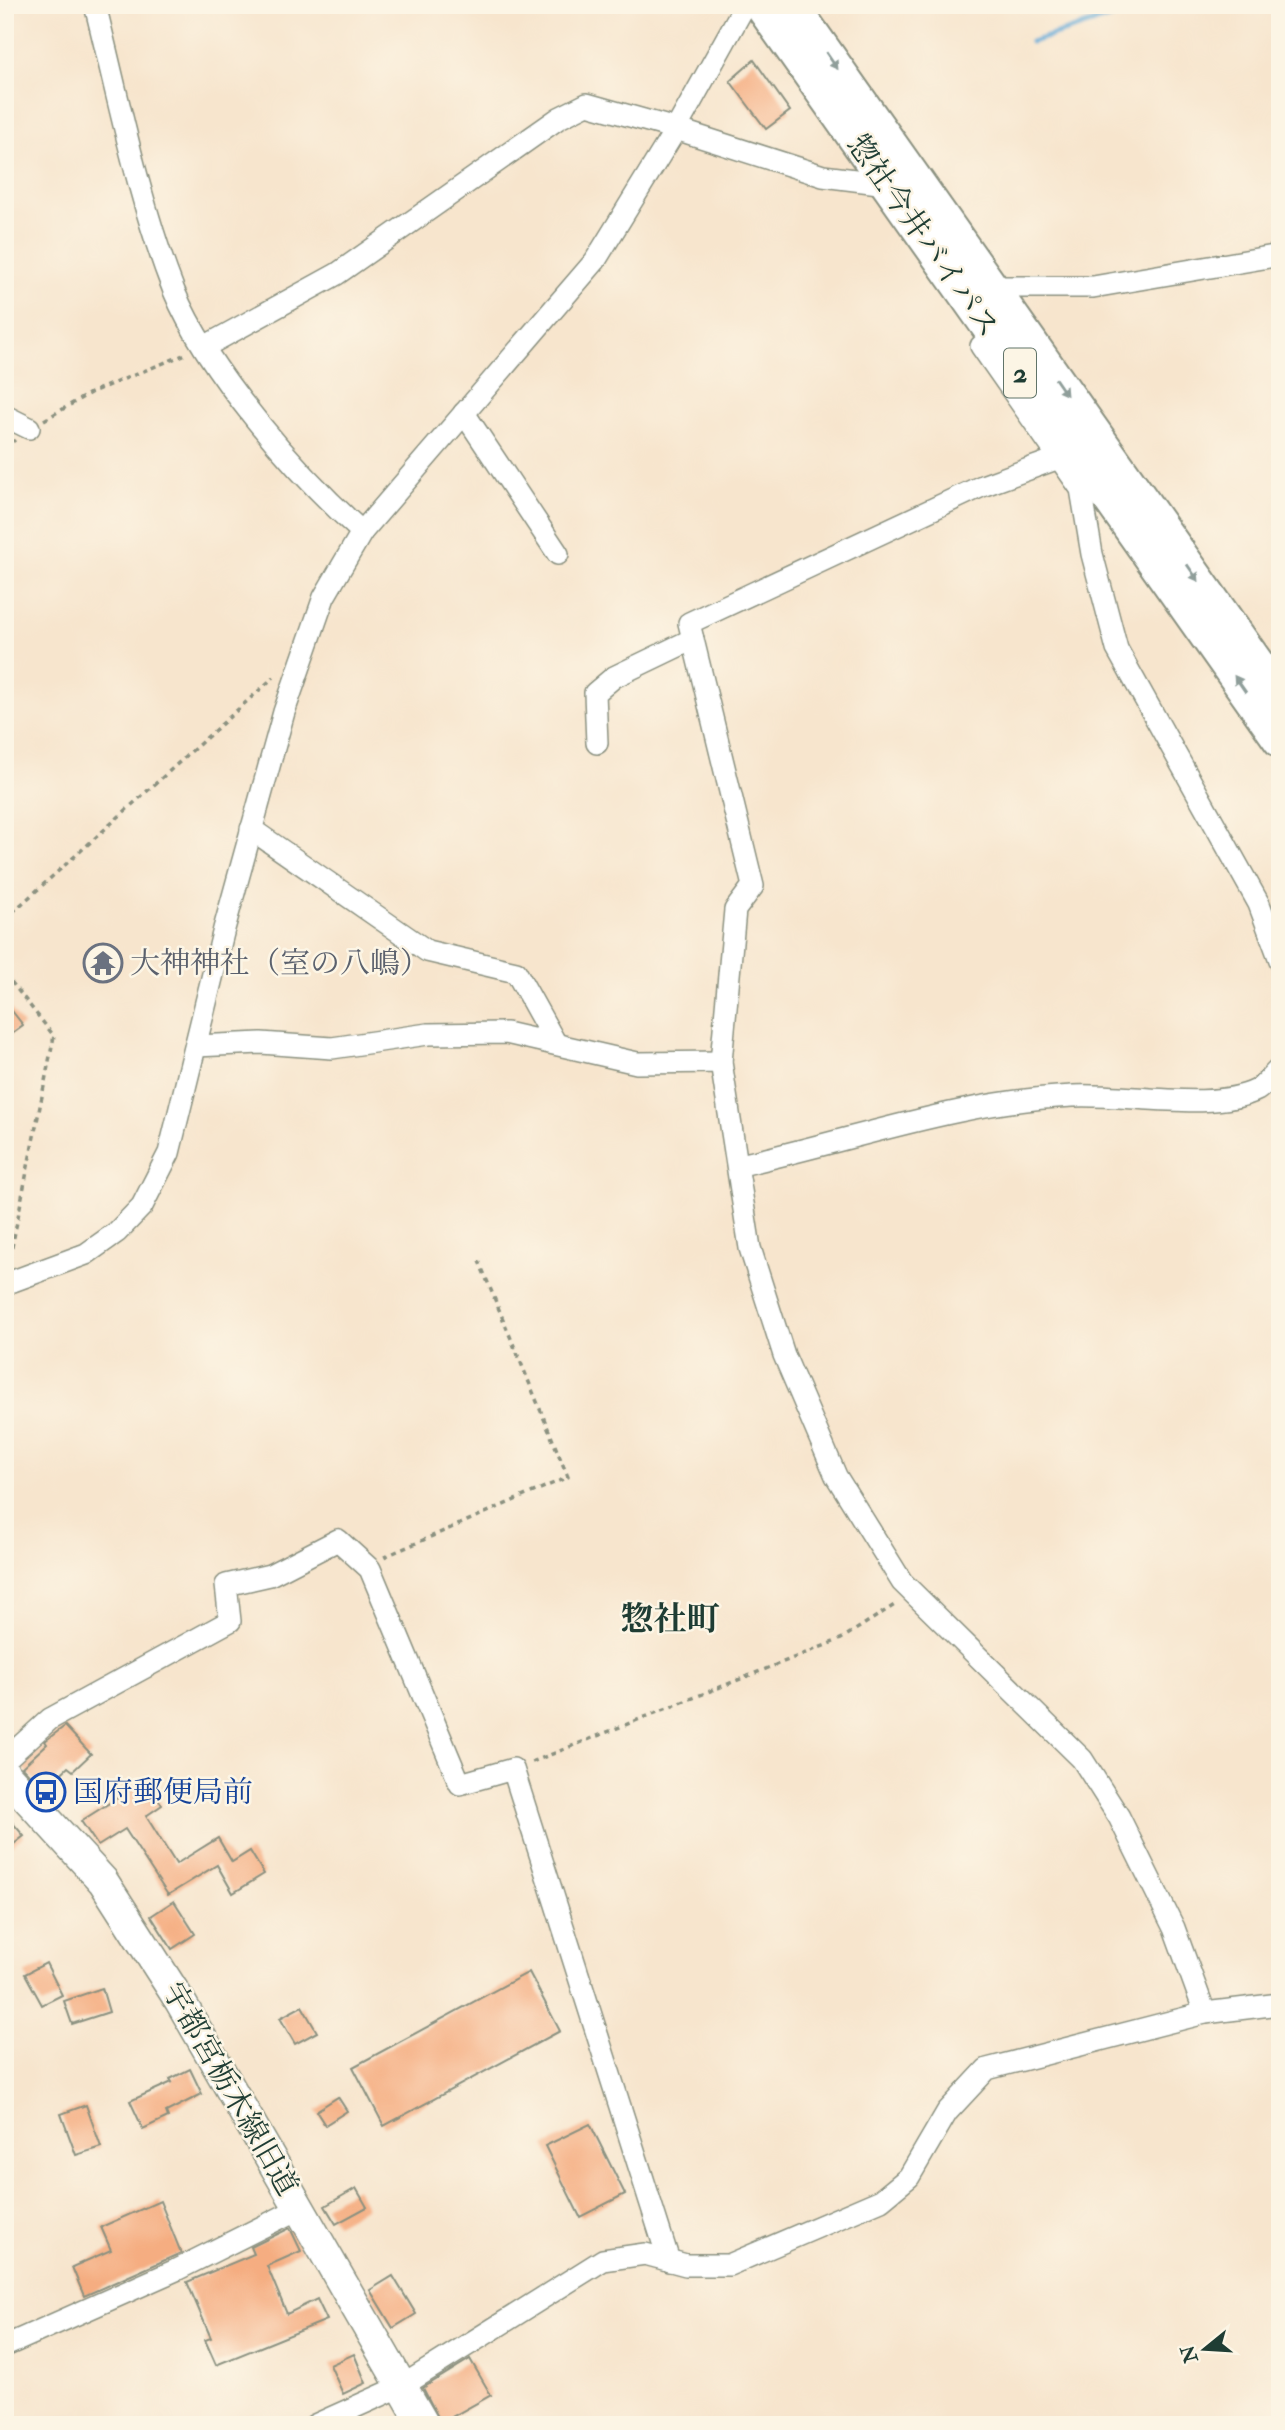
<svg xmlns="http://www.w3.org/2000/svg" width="1285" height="2430" viewBox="0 0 1285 2430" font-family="'IM FELL Double Pica','Noto Serif JP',serif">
<rect width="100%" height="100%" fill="#fcf5e5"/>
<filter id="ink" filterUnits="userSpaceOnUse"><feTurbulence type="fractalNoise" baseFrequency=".0143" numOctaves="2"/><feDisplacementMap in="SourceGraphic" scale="14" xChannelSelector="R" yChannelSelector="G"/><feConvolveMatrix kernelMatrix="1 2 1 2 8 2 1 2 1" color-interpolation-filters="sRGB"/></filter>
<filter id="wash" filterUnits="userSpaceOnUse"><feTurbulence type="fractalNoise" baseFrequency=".00686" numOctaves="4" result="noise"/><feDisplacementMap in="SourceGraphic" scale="28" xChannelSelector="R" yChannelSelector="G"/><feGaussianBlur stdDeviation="1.57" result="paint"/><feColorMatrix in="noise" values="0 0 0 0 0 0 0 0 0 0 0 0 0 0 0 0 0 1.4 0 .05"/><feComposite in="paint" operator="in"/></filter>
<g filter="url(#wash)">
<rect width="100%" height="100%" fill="#f7e5cd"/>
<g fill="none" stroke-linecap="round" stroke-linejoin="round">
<path stroke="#5fa7d6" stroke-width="5" d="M 1031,42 L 1149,5"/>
</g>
<g id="blocks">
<g fill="#f5ad81">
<path d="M 754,60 L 790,111 L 766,129 L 730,81 Z"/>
<path d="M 5,1002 L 23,1025 L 5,1038 Z"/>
<path d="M 65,1726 L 91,1754 L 73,1771 L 68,1767 L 44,1790 L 22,1767 L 47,1744 L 45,1741 Z"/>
<path d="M 146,1780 L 162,1805 L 146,1816 L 176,1864 L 218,1838 L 232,1862 L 250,1851 L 264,1874 L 233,1893 L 217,1865 L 168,1895 L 125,1829 L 98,1846 L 81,1821 Z"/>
<path d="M 5,1814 L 24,1836 L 5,1851 Z"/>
<path d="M 174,1901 L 195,1934 L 172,1949 L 151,1916 Z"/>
<path d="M 46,1963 L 62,1995 L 42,2005 L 25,1974 Z"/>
<path d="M 529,1972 L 560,2031 L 384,2126 L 353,2067 Z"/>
<path d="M 102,1988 L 109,2012 L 72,2024 L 64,2001 Z"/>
<path d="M 302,2006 L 317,2032 L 295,2044 L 280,2018 Z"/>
<path d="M 190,2069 L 202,2094 L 166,2112 L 168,2117 L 143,2129 L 130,2101 L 172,2082 L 170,2079 Z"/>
<path d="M 338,2097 L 347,2111 L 325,2125 L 316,2111 Z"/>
<path d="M 86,2105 L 101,2147 L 76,2155 L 61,2114 Z"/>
<path d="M 590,2124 L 625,2194 L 580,2217 L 545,2146 Z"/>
<path d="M 356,2188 L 367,2207 L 336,2224 L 325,2206 Z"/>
<path d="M 160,2201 L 181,2253 L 84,2296 L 72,2267 L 111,2250 L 101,2227 Z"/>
<path d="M 290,2228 L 301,2251 L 267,2266 L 287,2314 L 317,2299 L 327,2320 L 216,2365 L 205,2340 L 211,2338 L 187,2282 L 254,2254 L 251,2247 Z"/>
<path d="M 393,2276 L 416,2314 L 393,2328 L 370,2290 Z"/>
<path d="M 354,2354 L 366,2383 L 343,2394 L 330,2365 Z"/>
<path d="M 470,2359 L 491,2395 L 441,2423 L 423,2388 Z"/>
</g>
</g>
</g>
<g filter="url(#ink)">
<use href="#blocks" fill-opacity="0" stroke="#8b9180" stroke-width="2"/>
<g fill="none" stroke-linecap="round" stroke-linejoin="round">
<defs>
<g id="street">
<path d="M 95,5 C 119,100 138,200 174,291 C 207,371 298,475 362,532"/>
<path d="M 984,287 L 1093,287 L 1280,255"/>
<path d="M 981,346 L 1081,489 L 1092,554 L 1117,649 L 1259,904 L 1280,960"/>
<path d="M 204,347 L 337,274 L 559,118 L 587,104 L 676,129 L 823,176 L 887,184"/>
<path d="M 464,413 L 558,554"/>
<path d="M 5,416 L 29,428"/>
<path d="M 597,743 L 595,693 L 614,677 L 693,639"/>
<path d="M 251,829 L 427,951 L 516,972 L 556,1044"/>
<path d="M 196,1046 L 261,1043 L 332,1048 L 428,1034 L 506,1033 L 637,1063 L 721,1062 L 750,1248 L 784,1355 L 836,1476 L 902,1582 L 1082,1759 L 1119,1817 L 1174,1928 L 1205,2013"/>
<path d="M 721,1062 L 735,910 L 753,886 L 689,623 L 982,486 L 1059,458"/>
<path d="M 740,1165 C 851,1141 958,1101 1073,1096 C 1124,1093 1214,1112 1257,1090 C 1265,1085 1273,1074 1280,1068"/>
<path d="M 5,1284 L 86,1254 L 117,1232 L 142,1206 L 169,1153 L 224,929 L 284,712 L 324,597 L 362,532 L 595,261 L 676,129 L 745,5"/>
<path d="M 5,1760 L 50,1719 L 230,1621 L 226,1585 L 270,1575 L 338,1540 L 370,1569 L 460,1784 L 513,1769 L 669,2261"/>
<path d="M 5,2346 L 176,2270 L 300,2208"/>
<path d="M 315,2425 L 402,2386 L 603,2260 L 645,2254 L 686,2265 L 729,2265 L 881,2200 L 909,2177 L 947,2112 L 987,2069 L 1205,2013 L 1280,2004"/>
</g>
<path id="secondary" d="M 5,1774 L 103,1881 L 180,2001 L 424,2425"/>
<g id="primary">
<path d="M 761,5 L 1280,740"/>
<path d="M 792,5 L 1280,696"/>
</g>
</defs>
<use href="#street" stroke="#8b9180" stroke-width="24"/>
<use href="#secondary" stroke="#8b9180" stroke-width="33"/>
<use href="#primary" stroke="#8b9180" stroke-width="37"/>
<g stroke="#8b9180" stroke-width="3.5" stroke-dasharray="5 5" stroke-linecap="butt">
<path d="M 44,420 L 92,392 L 186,354"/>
<path d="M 5,448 L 15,440"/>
<path d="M 5,919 L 274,677"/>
<path d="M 5,974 L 54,1036 L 9,1262"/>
<path d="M 384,1557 L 568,1477 L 479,1261"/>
<path d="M 532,1762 L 841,1639 L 896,1604"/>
</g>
<use href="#street" stroke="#fff" stroke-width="21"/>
<use href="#secondary" stroke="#fff" stroke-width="30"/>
<use href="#primary" stroke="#fff" stroke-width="33"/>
</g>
<defs><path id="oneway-solid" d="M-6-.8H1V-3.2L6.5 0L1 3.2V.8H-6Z" transform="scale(1.75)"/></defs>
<g fill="#8f9e9a">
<use href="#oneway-solid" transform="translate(832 61) rotate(55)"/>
<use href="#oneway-solid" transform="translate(1061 387) rotate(55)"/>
<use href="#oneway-solid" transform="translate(1193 573) rotate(55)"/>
<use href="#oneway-solid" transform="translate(1240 684) rotate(-125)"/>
</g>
</g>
<defs>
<symbol id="temple-ring" viewBox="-11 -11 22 22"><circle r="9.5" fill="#fcf5e5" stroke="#6b7280" stroke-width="1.5"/><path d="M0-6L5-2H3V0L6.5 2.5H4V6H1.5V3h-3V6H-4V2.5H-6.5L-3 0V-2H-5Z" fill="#6b7280"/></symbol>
<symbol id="bus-ring" viewBox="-11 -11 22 22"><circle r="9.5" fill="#fcf5e5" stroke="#1a4fb4" stroke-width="1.5"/><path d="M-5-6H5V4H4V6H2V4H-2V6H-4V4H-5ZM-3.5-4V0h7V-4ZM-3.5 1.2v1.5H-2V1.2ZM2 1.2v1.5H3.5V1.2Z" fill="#1a4fb4"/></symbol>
</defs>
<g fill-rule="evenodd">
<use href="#temple-ring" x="81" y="941" width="44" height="44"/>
<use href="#bus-ring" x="24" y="1770" width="44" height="44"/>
</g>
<g text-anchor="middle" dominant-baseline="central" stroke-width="5" stroke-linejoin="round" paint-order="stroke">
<rect fill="#fcf5e5" stroke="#617469" stroke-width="2" x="1004" y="348.5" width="32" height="49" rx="5"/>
<g font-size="28" font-weight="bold" fill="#1f3d34">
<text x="1020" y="373">2</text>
</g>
<g font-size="30" fill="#1f3d34" stroke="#fcf5e5">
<text transform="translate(923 236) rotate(55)">惣社今井バイパス</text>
<text transform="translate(230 2089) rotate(60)">宇都宮栃木線旧道</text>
</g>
<g font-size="30" fill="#5b616d" stroke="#fcf5e5" text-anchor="start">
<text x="130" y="963">大神神社（室の八嶋）</text>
</g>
<g font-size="30" fill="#164399" stroke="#fcf5e5" text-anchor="start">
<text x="73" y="1792">国府郵便局前</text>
</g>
<g font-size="33" font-weight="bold" fill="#1f3d34" stroke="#fcf5e5">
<text x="670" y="1619">惣社町</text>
</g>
</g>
<rect width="1285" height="2430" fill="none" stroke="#fcf5e5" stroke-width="28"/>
<g transform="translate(1205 2349) rotate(252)" stroke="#fcf5e5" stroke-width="5" paint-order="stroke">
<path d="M0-5L12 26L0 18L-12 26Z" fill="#1f3d34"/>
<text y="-10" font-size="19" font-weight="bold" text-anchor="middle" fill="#1f3d34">N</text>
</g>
</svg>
